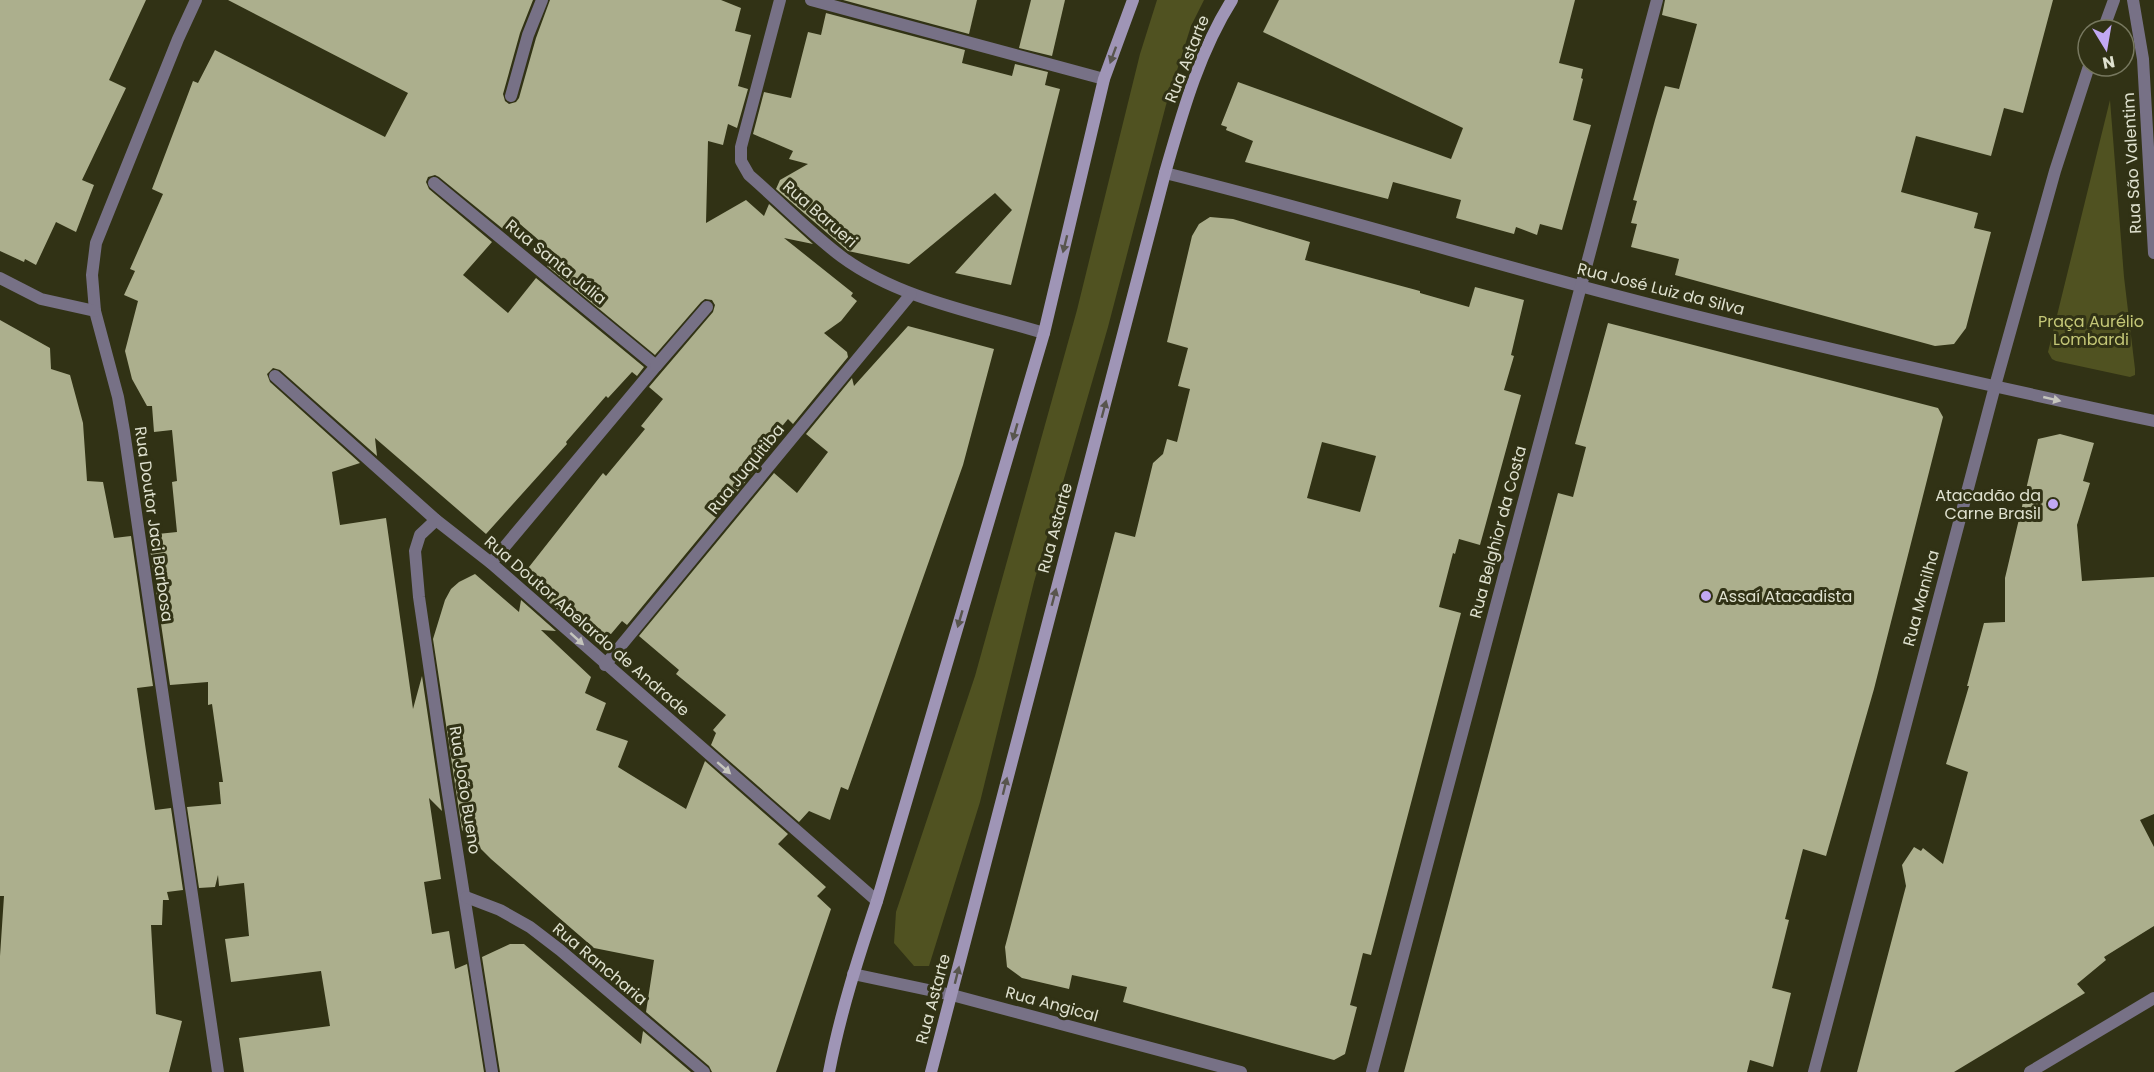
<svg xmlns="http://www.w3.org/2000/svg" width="2154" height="1072" viewBox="0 0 2154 1072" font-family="Poppins,sans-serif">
<rect width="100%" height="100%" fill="#313215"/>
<g fill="#505221">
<path d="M 1157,0 L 1204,0 L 1191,26 L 1166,105 L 1108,327 L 1034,582 L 980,802 L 929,966 L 914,966 L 894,943 L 896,912 L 975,676 L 1077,310 L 1140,54 Z"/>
<path d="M 2110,100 L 2124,277 L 2135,369 L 2135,375 L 2130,377 L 2056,361 L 2052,359 L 2048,352 Z"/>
</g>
<g fill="#acaf8d" fill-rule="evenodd">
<path d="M 0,0 L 146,0 L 109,80 L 126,88 L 82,180 L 94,185 L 76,232 L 56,222 L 36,265 L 25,259 L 24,262 L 0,251 Z"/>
<path d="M 228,0 L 533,0 L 520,33 L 503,94 L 505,101 L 509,104 L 516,102 L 519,98 L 536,38 L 550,0 L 721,0 L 741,8 L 735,31 L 751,35 L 738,86 L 748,89 L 737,128 L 728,124 L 723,145 L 708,141 L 706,223 L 746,200 L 764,216 L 769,204 L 813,244 L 784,238 L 853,293 L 851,296 L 857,301 L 841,321 L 824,333 L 847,352 L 848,357 L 793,424 L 788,419 L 756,458 L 761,463 L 627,625 L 622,621 L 611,634 L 583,632 L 526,582 L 529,567 L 603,473 L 606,476 L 645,429 L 641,426 L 663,399 L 649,387 L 713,312 L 715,305 L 712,300 L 705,299 L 701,302 L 655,355 L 547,266 L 556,255 L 513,218 L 503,229 L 439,177 L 435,175 L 428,177 L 426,182 L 429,189 L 492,242 L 463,275 L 508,313 L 536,278 L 644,367 L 637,376 L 632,372 L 608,398 L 606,396 L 566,442 L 567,444 L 486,534 L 375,438 L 377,456 L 280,370 L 273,368 L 267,374 L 270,382 L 360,463 L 332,472 L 340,525 L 386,518 L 413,709 L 422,676 L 442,811 L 429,798 L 441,879 L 424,882 L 432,934 L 449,931 L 455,969 L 467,964 L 484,1072 L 244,1072 L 239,1038 L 330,1026 L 321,971 L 231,982 L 225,939 L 249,936 L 244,883 L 219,886 L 218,875 L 215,887 L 199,888 L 187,807 L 221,804 L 219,782 L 223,782 L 212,704 L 208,705 L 208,682 L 170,685 L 148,535 L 177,532 L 172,482 L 177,481 L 172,430 L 154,432 L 152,406 L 147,406 L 132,379 L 125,351 L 138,301 L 124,295 L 135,271 L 130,269 L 163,194 L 152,189 L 193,81 L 198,83 L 215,50 L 385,137 L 408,93 Z"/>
<path d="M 843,0 L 977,0 L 969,34 Z"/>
<path d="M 1031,0 L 1065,0 L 1052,56 L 1019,48 Z"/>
<path d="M 1279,0 L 1575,0 L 1559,63 L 1583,69 L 1581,78 L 1583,79 L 1573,120 L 1591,125 L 1562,230 L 1540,224 L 1537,235 L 1516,227 L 1514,234 L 1456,218 L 1461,200 L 1393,182 L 1388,199 L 1245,162 L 1253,141 L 1226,130 L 1227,127 L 1221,125 L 1238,82 L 1451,159 L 1463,128 L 1263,32 Z"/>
<path d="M 1665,0 L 2053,0 L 2023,113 L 2004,108 L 1991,156 L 1916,136 L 1901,192 L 1978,213 L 1974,228 L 1991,232 L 1966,328 L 1954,344 L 1935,346 L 1675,275 L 1679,259 L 1631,247 L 1637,224 L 1631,223 L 1637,201 L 1633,200 L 1655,120 L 1665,86 L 1679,89 L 1697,24 L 1662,15 Z"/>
<path d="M 826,13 L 965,50 L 962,63 L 1012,76 L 1015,64 L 1048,72 L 1045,85 L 1060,89 L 1011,285 L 955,273 L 1012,210 L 995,193 L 909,264 L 848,251 L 776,189 L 780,180 L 808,164 L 789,159 L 793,151 L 753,134 L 764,92 L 791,98 L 808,32 L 821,35 Z"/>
<path d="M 1210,217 L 1233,219 L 1310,242 L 1305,260 L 1420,291 L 1420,293 L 1469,307 L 1475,287 L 1524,300 L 1511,355 L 1514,356 L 1504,390 L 1521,395 L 1480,545 L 1459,539 L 1455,554 L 1453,553 L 1439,607 L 1461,613 L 1371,955 L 1363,953 L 1350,1005 L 1357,1007 L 1345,1054 L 1334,1060 L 1123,1002 L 1127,987 L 1072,975 L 1069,989 L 1022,978 L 1007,967 L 1005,947 L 1115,532 L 1135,537 L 1153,463 L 1163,454 L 1167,439 L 1177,442 L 1190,389 L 1178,386 L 1188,348 L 1167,342 L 1192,236 L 1199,224 ZM 1322,442 L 1376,456 L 1360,512 L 1307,498 Z"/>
<path d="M 0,320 L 50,348 L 51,369 L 70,375 L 83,423 L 87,481 L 103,482 L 114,538 L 131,536 L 153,686 L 137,688 L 146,751 L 155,810 L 171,808 L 183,890 L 167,892 L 169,900 L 163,900 L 162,925 L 151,925 L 156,1014 L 182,1021 L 169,1072 L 0,1072 L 0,956 L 4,896 L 0,896 Z"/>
<path d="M 1608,323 L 1938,408 L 1943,417 L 1874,689 L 1826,856 L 1803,849 L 1785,919 L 1789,920 L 1772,988 L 1791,993 L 1773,1067 L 1750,1060 L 1747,1072 L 1404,1072 L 1558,493 L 1573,497 L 1586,447 L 1575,444 Z"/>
<path d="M 908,326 L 994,349 L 963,465 L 848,790 L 841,787 L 830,820 L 809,811 L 799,822 L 711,745 L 716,733 L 713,730 L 726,715 L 676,674 L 679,670 L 639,636 L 774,473 L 797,493 L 828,452 L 806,434 L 852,378 L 854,386 Z"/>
<path d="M 2060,434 L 2094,443 L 2083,481 L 2090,483 L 2077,525 L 2082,581 L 2154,577 L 2154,814 L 2140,820 L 2154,847 L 2154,926 L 2104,957 L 2106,960 L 2077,984 L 2085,993 L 1954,1072 L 1857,1072 L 1906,886 L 1902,865 L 1914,847 L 1921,851 L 1923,848 L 1943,864 L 1968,772 L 1946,764 L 1969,686 L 1967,686 L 1984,623 L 2005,622 L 2005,578 L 2038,439 Z"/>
<path d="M 475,574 L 519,612 L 521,600 L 556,631 L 541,630 L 591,677 L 585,693 L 606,703 L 596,730 L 628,741 L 618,767 L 686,809 L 705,761 L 788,834 L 778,844 L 826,887 L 817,896 L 831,909 L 776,1072 L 712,1072 L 709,1066 L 646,1012 L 654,960 L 594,948 L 491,859 L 462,830 L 433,639 L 445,600 L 451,589 L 459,582 Z"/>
<path d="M 510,944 L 524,944 L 641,1044 L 643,1031 L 691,1072 L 500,1072 L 482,957 Z"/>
</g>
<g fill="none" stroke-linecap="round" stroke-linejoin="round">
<g stroke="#777186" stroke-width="12">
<path d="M 196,0 L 178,39 L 96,243 L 92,275 L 95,311 L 118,397 L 124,431 L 218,1072"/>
<path d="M 780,0 L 741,147 L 741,161 L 749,175 C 779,201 811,234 842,257 C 899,299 978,313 1044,333"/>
<path d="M 811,0 L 1104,79"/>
<path d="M 2133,0 L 2143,59 L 2154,253"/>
<path d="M 2103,30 L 2114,0"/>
<path d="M 511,96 L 528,35 L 542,0"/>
<path d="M 1165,173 C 1304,207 1442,249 1580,286 C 1770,337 1962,380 2154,421"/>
<path d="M 434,183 L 656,366 L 491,563"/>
<path d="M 0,278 L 41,299 L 95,311"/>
<path d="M 656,366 L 707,307"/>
<path d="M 275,376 L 436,520 L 491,563 L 877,901"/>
<path d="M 436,520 L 420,535 L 415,551 L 419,597 L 445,775 L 492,1072"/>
<path d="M 605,665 L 911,294"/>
<path d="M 466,897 L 500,910 L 530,927 L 560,950 L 704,1072"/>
<path d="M 853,974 L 952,995 L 1241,1072"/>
<path d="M 1372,1072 L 1657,0"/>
<path d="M 1814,1072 L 1995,386 L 2055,171 L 2089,66"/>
<path d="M 2030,1072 L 2154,998"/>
</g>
<g stroke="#9f95b6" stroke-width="12">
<path d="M 829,1072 C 840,1014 858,958 877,901 L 1044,333 L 1104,79 L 1133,0"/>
<path d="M 931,1072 L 1165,173 C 1182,114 1199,52 1232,0"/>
</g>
</g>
<defs><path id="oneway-solid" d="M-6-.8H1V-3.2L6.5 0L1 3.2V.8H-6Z" transform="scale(1.5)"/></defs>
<g fill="#58554d">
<use href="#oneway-solid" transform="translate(1113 55) rotate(110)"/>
<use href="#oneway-solid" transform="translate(1065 244) rotate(104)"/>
<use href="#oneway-solid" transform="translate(1104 409) rotate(-75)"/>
<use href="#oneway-solid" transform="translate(1015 432) rotate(106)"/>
<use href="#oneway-solid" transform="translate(1054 597) rotate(-75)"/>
<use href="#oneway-solid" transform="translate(960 619) rotate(106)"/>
<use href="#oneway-solid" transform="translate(1005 786) rotate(-76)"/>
<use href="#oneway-solid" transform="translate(957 975) rotate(-76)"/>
</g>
<g fill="#c5c5bd">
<use href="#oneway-solid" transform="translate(2052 399) rotate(13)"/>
<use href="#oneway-solid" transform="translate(577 639) rotate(42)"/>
<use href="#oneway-solid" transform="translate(724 768) rotate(41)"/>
</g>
<g fill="#c1a8f3" stroke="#313215" stroke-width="2">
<circle cx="2053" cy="504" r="6"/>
<circle cx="1706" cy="596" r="6"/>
</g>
<g text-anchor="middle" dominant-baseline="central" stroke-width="6" stroke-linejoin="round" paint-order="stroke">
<g font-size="16" fill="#dfe1cf" stroke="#313215">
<text transform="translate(1187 59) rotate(-68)">Rua Astarte</text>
<text transform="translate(2132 163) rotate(-93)">Rua São Valentim</text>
<text transform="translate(820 214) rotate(41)">Rua Barueri</text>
<text transform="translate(556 262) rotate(39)">Rua Santa Júlia</text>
<text transform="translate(1661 289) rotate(14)">Rua José Luiz da Silva</text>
<text transform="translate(746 469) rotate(-51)">Rua Juquitiba</text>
<text transform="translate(154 524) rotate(82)">Rua Doutor Jaci Barbosa</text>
<text transform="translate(1055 528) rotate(-75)">Rua Astarte</text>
<text transform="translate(1498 532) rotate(-75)">Rua Belghior da Costa</text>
<text transform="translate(1921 598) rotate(-75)">Rua Manilha</text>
<text transform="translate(587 626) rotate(41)">Rua Doutor Abelardo de Andrade</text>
<text transform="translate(465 790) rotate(81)">Rua João Bueno</text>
<text transform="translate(600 964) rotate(40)">Rua Rancharia</text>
<text transform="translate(933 999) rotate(-75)">Rua Astarte</text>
<text transform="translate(1052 1004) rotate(15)">Rua Angical</text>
</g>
<g font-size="16" fill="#c4c777" stroke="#313215">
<text x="2091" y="321">Praça Aurélio<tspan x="2091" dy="18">Lombardi</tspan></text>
</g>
<g font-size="16" fill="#dfe1cf" stroke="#313215" text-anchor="end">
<text x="2041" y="495">Atacadão da<tspan x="2041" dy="18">Carne Brasil</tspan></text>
<text x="1718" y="596" text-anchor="start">Assaí Atacadista</text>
</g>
</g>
<g transform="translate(2106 48) rotate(169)"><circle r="28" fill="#313215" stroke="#77785f" stroke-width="1.5"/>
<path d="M0-4.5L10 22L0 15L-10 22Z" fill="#c1a8f3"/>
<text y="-9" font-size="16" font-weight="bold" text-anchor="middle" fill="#dfe1cf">N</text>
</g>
</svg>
